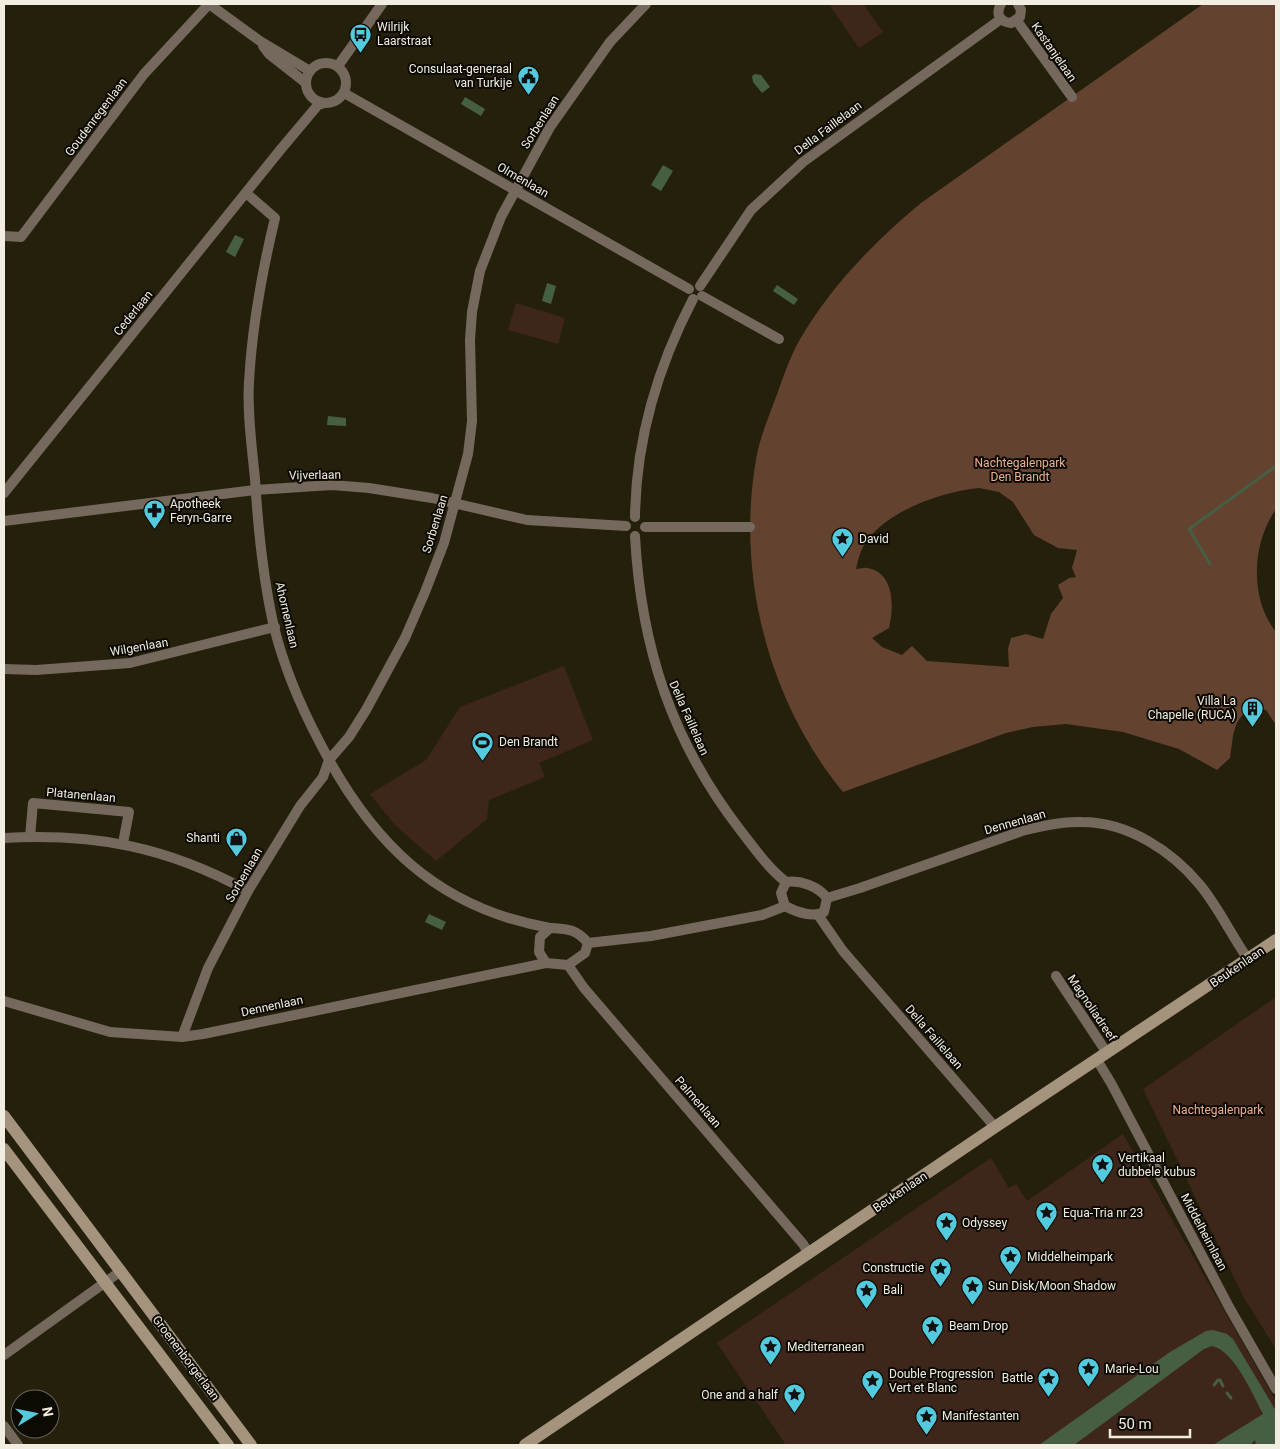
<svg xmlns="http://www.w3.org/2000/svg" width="1280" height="1449" viewBox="0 0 1280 1449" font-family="Roboto,sans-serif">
<rect width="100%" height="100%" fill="#25200c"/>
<g fill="#3e271a">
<path d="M 829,4 L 863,4 L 883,32 L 859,48 Z"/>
<path d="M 516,303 L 565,318 L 558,344 L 508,330 Z"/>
<path d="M 564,666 L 593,740 L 539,763 L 545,777 L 489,800 L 487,819 L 436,861 L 395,825 L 370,794 L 426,760 L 460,707 Z"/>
<path d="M 1276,997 L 1276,1349 L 1243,1296 L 1143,1089 Z"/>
<path d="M 1123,1134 L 1276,1401 L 1276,1445 L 786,1445 L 717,1343 L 991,1158 L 1009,1188 L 1016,1184 L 1027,1201 Z"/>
</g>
<path fill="#634230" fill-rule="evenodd" d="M 1203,4 L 1276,4 L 1276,509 C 1252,543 1249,598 1276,632 L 1276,725 L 1266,710 L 1251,707 C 1231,723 1234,735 1230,758 L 1217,770 L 1179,749 L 1123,732 L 1066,724 L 1033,727 L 1006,733 L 843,792 C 767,700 735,571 757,454 C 761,435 769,416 776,397 C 783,378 789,359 799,341 C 831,286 873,243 921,203 ZM 979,488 L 999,492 L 1013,502 L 1034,535 L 1058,548 L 1077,550 L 1072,568 L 1076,577 L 1069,578 L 1058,585 L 1063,598 L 1051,614 L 1043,639 L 1026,634 L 1011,638 L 1008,649 L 1009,667 L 927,661 L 912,646 L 902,655 L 882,647 L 872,638 L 889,628 C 894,608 895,572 867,568 C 864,567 859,569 856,569 C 858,562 859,554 863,547 C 881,513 942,491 979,488 Z"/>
<g fill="#465f43">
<path d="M 755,74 L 761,75 L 770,87 L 762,93 L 753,82 L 752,76 Z"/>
<path d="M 465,97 L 485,109 L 481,116 L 461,104 Z"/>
<path d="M 663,165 L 673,171 L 661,191 L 651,185 Z"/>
<path d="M 235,235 L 244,239 L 235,257 L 226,252 Z"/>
<path d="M 547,283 L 556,286 L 551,304 L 542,301 Z"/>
<path d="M 777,285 L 798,299 L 794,305 L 773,291 Z"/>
<path d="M 328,416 L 346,418 L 346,426 L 327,425 Z"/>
<path d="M 429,914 L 446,922 L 442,930 L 425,922 Z"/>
<path d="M 1213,1330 L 1227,1334 L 1233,1339 L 1276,1411 L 1276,1445 L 1256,1445 L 1255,1440 L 1250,1445 L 1213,1445 L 1263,1414 C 1253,1395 1234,1350 1212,1346 L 1204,1349 L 1074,1445 L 1039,1445 L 1170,1352 L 1206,1331 Z"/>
</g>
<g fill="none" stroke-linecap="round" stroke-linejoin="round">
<g stroke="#465f43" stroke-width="3">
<path d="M 1210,564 L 1189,529 L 1276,466"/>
<path d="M 1220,1380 L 1223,1386"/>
<path d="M 1214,1385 L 1218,1380"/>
<path d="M 1227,1393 L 1231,1398"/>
</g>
<g stroke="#74695c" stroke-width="10">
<path d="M 209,4 L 260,41 L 310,71"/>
<path d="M 1001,4 C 995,14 1000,22 1011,23 L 1020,17 L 1021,10 L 1018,4"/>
<path d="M 1017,21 L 1072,97"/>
<path d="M 263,46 L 269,54 L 306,83"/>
<circle cx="326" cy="83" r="20"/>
<path d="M 338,66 L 382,4"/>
<path d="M 344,93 L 689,289"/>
<path d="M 246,193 L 275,218 C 262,272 252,326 249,382 C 247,414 252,447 255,479 C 258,528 263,579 274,627 C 284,667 300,705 319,741 C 370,841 436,908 550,928"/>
<path d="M 4,236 L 21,237 L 144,74 L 209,4"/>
<path d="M 700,286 L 751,210 L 803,162 L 1001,19"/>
<path d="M 702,296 L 779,339"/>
<path d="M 4,493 L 281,149 L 318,105 L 325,103"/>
<path d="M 635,517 C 636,439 657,368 693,299"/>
<path d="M 4,521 L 255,490 L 332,485 L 369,488 L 432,498 L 527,520 L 626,526"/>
<path d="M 645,527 L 750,527"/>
<path d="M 635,536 C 641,648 672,742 741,831 C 755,849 768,868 786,882"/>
<path d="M 4,669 L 36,670 L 130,663 L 275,627"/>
<path d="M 30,837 L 33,803 L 129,812 L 123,843"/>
<path d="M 4,838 C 96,833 167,847 248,891"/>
<path d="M 786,882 C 800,880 818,886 827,898 L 824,912 C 813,918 796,912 785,906 L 781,893 Z"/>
<path d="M 827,898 L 860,888 L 1022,831 C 1041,826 1062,821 1082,822 C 1128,822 1172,851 1200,885 C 1219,908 1231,935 1248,959"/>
<path d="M 818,915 L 843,951 L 995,1127"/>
<path d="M 550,928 C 568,929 576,929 588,943 L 585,953 L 568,965 L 546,963 L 539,952 L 540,937 Z"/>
<path d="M 588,943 L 651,936 L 762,915 L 785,906"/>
<path d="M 568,965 L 584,988 L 803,1244 L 809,1254"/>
<path d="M 1056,976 L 1107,1053"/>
<path d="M 4,1001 L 110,1032 L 182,1037 L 203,1034 L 546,963"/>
<path d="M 182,1037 L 208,968 L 248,891 L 300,806 L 323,777 L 329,760 L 349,737 L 366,710 L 405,638 L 425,592 L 444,543 L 468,454 L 472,421 L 470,340 L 472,312 L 480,271 L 501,217 L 550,127 L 610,42 L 646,4"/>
<path d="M 1097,1060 L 1111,1083 L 1229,1307 L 1276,1389"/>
<path d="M 4,1355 L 121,1271"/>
<path d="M 4,1426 L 18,1445"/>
</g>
<g stroke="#a4937d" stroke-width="12">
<path d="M 4,1116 L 251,1445"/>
<path d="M 4,1149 L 228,1445"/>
<path d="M 525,1445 L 995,1127 L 1276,940"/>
</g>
</g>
<defs>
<symbol id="bus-pin" viewBox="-11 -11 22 30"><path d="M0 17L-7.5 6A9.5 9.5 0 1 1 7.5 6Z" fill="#54cade" stroke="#0c0a03"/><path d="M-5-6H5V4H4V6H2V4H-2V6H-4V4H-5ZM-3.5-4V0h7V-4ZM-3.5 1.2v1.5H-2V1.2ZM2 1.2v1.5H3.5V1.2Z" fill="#111"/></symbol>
<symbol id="civic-pin" viewBox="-11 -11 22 30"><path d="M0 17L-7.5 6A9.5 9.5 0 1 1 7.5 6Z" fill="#54cade" stroke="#0c0a03"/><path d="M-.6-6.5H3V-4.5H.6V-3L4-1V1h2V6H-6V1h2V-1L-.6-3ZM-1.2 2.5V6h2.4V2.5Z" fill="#111"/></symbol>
<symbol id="pharmacy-pin" viewBox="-11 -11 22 30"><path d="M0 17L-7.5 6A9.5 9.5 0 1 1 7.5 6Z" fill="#54cade" stroke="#0c0a03"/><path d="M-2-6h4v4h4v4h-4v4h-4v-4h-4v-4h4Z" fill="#111"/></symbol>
<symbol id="sight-pin" viewBox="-11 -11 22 30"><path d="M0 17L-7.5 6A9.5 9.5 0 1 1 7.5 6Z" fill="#54cade" stroke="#0c0a03"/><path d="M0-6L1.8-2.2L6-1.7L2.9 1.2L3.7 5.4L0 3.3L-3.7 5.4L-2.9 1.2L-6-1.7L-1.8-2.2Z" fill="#111"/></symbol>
<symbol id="building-pin" viewBox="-11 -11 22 30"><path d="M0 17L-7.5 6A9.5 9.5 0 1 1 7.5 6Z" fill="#54cade" stroke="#0c0a03"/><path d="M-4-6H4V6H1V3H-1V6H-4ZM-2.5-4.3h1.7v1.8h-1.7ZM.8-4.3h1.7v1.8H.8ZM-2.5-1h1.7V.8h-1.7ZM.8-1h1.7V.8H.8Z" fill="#111"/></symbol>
<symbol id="stadium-pin" viewBox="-11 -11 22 30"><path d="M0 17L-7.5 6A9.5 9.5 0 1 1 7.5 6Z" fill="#54cade" stroke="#0c0a03"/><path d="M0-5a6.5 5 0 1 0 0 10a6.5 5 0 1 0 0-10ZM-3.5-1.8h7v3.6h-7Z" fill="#111"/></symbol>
<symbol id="shop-pin" viewBox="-11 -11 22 30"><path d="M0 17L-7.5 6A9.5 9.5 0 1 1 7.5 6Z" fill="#54cade" stroke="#0c0a03"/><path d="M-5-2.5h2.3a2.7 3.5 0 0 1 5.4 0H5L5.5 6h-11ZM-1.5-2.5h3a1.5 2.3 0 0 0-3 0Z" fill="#111"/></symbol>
</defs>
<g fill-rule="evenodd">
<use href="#bus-pin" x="348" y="22" width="25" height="34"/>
<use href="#civic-pin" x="516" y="64" width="25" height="34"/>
<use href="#pharmacy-pin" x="142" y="498" width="25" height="34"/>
<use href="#sight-pin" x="830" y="526" width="25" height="34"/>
<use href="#building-pin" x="1240" y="696" width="25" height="34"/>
<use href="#stadium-pin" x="470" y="730" width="25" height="34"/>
<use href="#shop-pin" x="224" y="826" width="25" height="34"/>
<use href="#sight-pin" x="1090" y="1152" width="25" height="34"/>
<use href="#sight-pin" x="1034" y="1200" width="25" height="34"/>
<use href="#sight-pin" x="934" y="1210" width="25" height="34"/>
<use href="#sight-pin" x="998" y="1244" width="25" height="34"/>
<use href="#sight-pin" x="928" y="1256" width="25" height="34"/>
<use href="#sight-pin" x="960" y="1274" width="25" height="34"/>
<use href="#sight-pin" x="854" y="1278" width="25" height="34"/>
<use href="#sight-pin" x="920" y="1314" width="25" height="34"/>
<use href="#sight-pin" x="758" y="1334" width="25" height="34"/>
<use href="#sight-pin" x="1076" y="1356" width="25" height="34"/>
<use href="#sight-pin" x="1036" y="1366" width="25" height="34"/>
<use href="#sight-pin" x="860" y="1368" width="25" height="34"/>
<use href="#sight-pin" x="782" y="1382" width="25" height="34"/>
<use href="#sight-pin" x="914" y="1404" width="25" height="34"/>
</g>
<g text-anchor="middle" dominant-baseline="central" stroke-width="4" stroke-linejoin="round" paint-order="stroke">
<g font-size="12" fill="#f1eee1" stroke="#0c0a03" text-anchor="start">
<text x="377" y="27">Wilrijk<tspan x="377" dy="14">Laarstraat</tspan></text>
<text x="512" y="69" text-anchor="end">Consulaat-generaal<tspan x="512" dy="14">van Turkije</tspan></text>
<text x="170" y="504">Apotheek<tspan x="170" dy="14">Feryn-Garre</tspan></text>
<text x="859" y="539">David</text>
<text x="1236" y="701" text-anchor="end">Villa La<tspan x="1236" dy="14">Chapelle (RUCA)</tspan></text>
<text x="499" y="742">Den Brandt</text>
<text x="220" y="838" text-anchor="end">Shanti</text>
<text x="1118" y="1158">Vertikaal<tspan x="1118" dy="14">dubbele kubus</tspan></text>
<text x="1063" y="1213">Equa-Tria nr 23</text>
<text x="962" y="1223">Odyssey</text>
<text x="1027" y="1257">Middelheimpark</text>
<text x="924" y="1268" text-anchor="end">Constructie</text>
<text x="988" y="1286">Sun Disk/Moon Shadow</text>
<text x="883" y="1290">Bali</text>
<text x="949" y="1326">Beam Drop</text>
<text x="787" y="1347">Mediterranean</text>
<text x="1105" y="1369">Marie-Lou</text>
<text x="889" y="1374">Double Progression<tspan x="889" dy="14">Vert et Blanc</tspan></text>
<text x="1033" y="1378" text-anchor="end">Battle</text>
<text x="778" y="1395" text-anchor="end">One and a half</text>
<text x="942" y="1416">Manifestanten</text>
</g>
<g font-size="12" fill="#f1eee1" stroke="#0c0a03">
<text transform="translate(1054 52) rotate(55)">Kastanjelaan</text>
<text transform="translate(96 117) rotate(-53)">Goudenregenlaan</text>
<text transform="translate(540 122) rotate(-58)">Sorbenlaan</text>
<text transform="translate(828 128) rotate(-37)">Della Faillelaan</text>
<text transform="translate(523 180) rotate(30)">Olmenlaan</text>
<text transform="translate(133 313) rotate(-51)">Cederlaan</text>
<text transform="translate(315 475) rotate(-1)">Vijverlaan</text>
<text transform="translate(435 524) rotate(-73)">Sorbenlaan</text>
<text transform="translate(287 615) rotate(77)">Ahornenlaan</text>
<text transform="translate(139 647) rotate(-10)">Wilgenlaan</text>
<text transform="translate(689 718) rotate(66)">Della Faillelaan</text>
<text transform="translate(81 795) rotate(5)">Platanenlaan</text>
<text transform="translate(1015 822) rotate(-16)">Dennenlaan</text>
<text transform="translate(244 875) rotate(-60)">Sorbenlaan</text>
<text transform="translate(1237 967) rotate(-34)">Beukenlaan</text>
<text transform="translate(272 1006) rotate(-12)">Dennenlaan</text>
<text transform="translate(1092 1008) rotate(56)">Magnoliadreef</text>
<text transform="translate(934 1037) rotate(49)">Della Faillelaan</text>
<text transform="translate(698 1102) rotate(49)">Palmenlaan</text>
<text transform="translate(900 1192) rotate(-34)">Beukenlaan</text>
<text transform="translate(1204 1232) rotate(62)">Middelheimlaan</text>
<text transform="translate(186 1358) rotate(53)">Groenenborgerlaan</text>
</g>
<g font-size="12" fill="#ecb08f" stroke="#0c0a03">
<text x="1020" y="463">Nachtegalenpark<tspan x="1020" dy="14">Den Brandt</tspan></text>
<text x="1218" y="1110">Nachtegalenpark</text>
</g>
</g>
<rect width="1280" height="1449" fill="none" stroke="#f1eee1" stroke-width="10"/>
<g transform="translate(35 1414) rotate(80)"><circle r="24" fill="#0c0a03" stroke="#68655c"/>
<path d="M0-4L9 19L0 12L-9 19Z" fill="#54cade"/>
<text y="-8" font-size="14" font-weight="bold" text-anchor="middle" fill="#f1eee1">N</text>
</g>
<path d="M1110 1429v8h80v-8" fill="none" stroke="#f1eee1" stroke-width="2.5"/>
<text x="1118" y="1429" font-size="15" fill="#f1eee1" stroke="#0c0a03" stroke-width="4" paint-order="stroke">50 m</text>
</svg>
